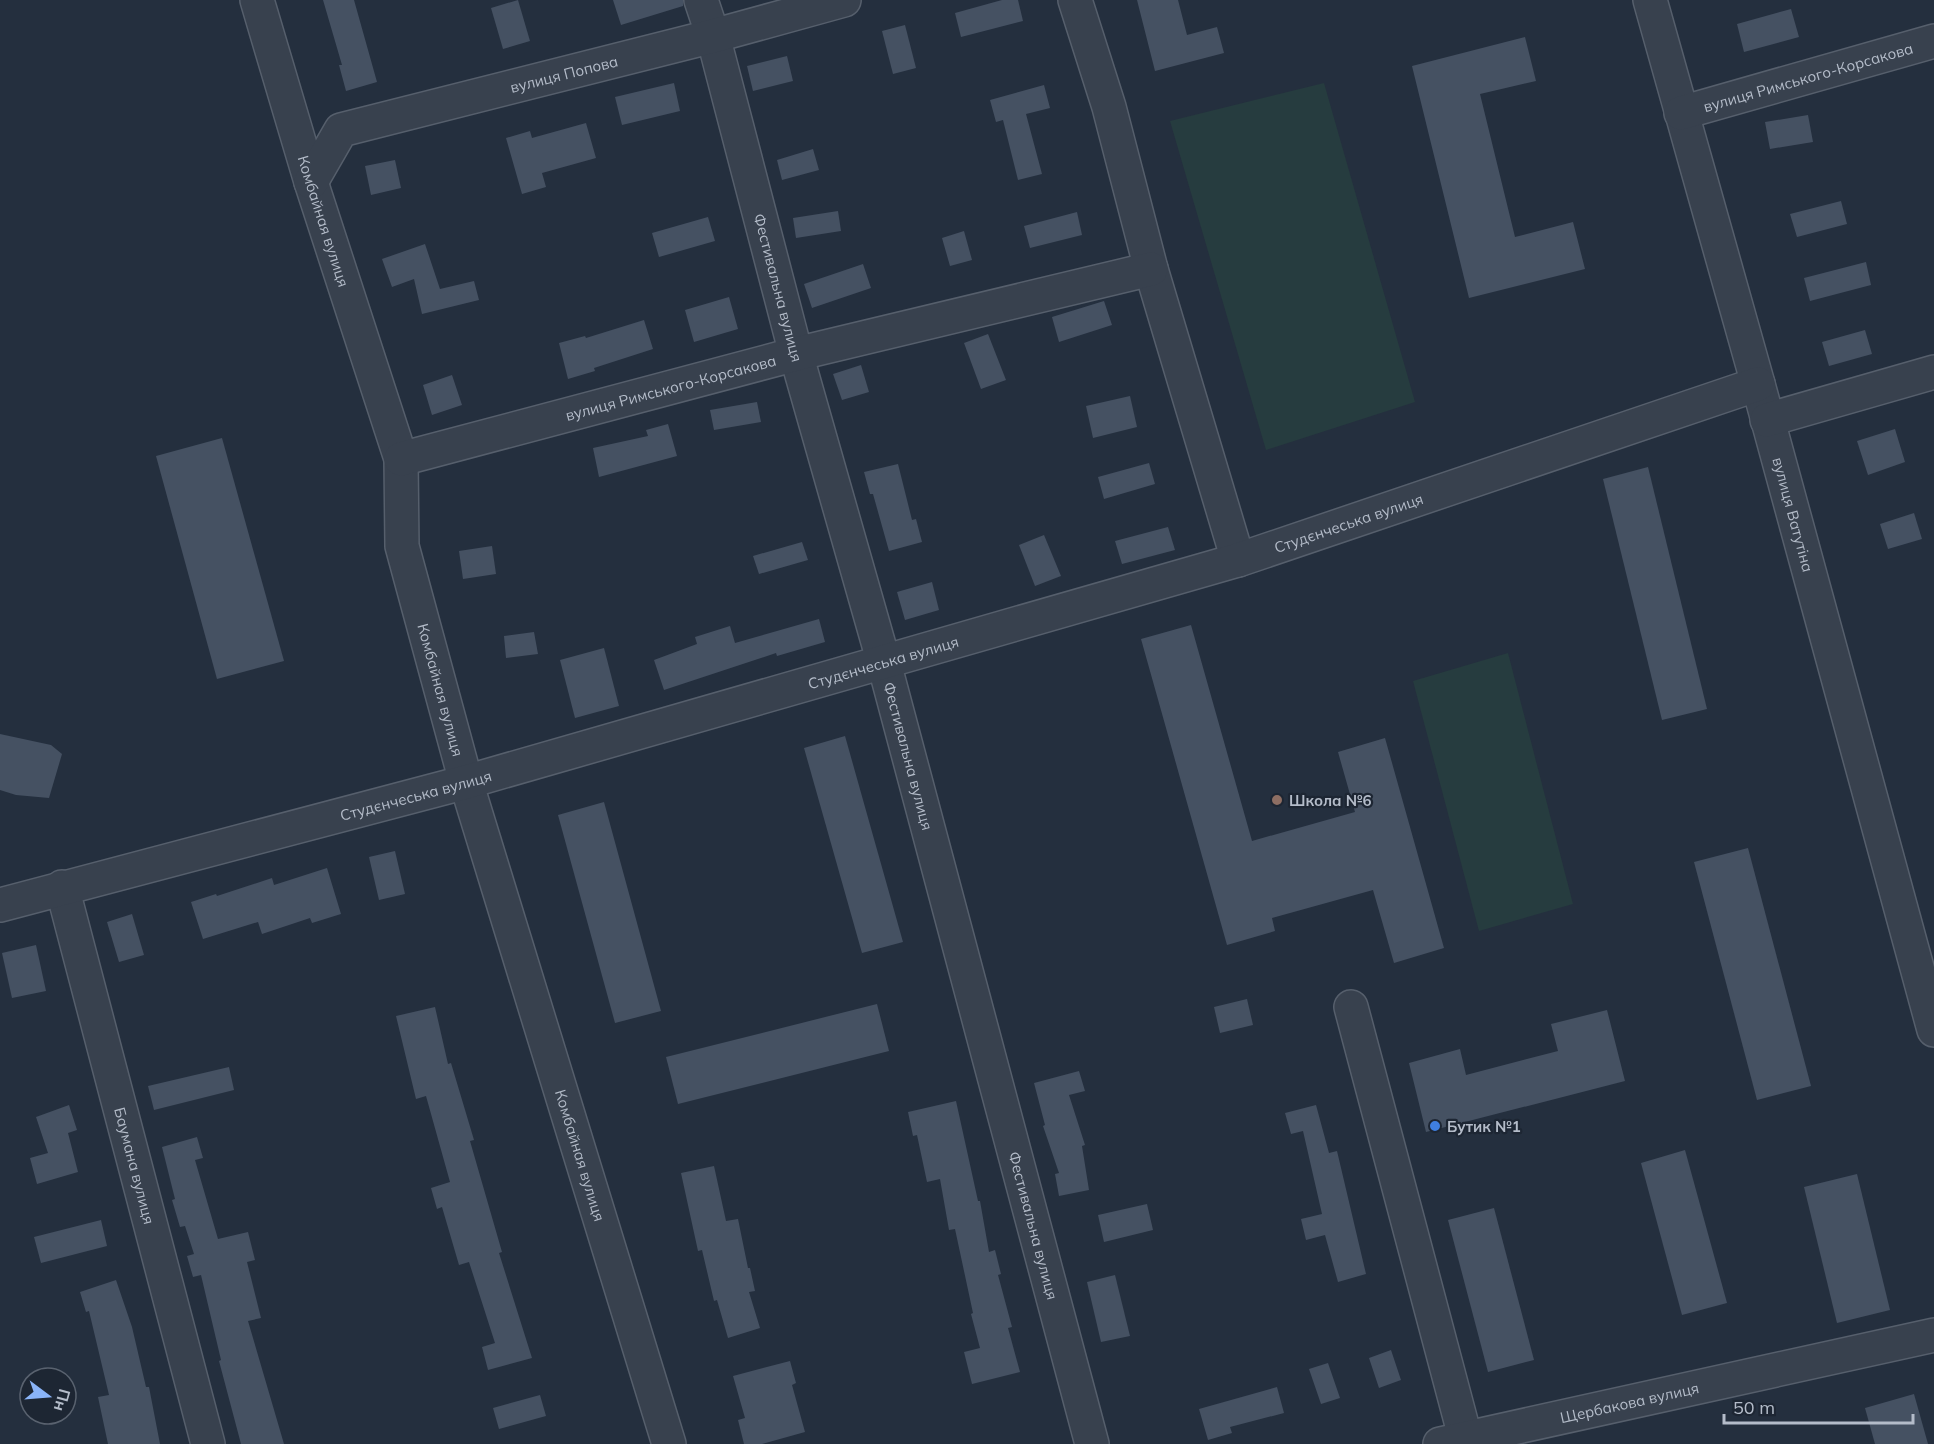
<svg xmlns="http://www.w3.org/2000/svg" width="1934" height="1444" viewBox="0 0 1934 1444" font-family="Mulish,sans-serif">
<rect width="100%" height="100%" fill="#242f3e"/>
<g fill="#263c3f">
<path d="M 1324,83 L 1415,402 L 1266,450 L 1170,121 Z"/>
<path d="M 1508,653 L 1573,904 L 1479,931 L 1413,681 Z"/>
</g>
<g fill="#455162">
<path d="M 323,0 L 354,0 L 377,82 L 346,91 L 339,65 L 342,65 Z"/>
<path d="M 518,0 L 530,41 L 503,49 L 491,8 Z"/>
<path d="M 613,0 L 683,0 L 683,6 L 621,25 Z"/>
<path d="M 1002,0 L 1018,0 L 1023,21 L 961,37 L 955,13 Z"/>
<path d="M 1137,0 L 1178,0 L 1187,35 L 1217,27 L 1224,53 L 1155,71 Z"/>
<path d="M 1791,9 L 1799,37 L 1744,52 L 1737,24 Z"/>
<path d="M 905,25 L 916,68 L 893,74 L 882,31 Z"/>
<path d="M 1525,37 L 1536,81 L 1480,94 L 1515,237 L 1573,222 L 1585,269 L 1469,298 L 1412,66 Z"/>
<path d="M 787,56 L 793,81 L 753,91 L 747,66 Z"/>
<path d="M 674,83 L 680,111 L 622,125 L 615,97 Z"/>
<path d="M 1044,85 L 1050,108 L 1026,114 L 1042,174 L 1018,180 L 1003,120 L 996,122 L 990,100 Z"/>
<path d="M 1808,115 L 1813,142 L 1770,149 L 1765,122 Z"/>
<path d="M 586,123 L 596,158 L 542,173 L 546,187 L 522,194 L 506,138 L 530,131 L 532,138 Z"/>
<path d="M 813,149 L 819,170 L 782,180 L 777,160 Z"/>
<path d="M 395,160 L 401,188 L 371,195 L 365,166 Z"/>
<path d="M 1841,201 L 1847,224 L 1797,237 L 1790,214 Z"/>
<path d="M 838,211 L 841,231 L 796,238 L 793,218 Z"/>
<path d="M 1077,212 L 1082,235 L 1030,248 L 1024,226 Z"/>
<path d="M 708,217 L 715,241 L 659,257 L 652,233 Z"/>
<path d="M 964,231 L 972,260 L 950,266 L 942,238 Z"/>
<path d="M 425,244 L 440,289 L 474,281 L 479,300 L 422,314 L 414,279 L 392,287 L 382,259 Z"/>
<path d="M 1866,262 L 1871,285 L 1810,301 L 1804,278 Z"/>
<path d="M 863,264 L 871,288 L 812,308 L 804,284 Z"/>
<path d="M 729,297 L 738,329 L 694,342 L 685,310 Z"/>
<path d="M 1104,301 L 1112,325 L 1059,342 L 1052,317 Z"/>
<path d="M 644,320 L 653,349 L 594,368 L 595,371 L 568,379 L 559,343 L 585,336 L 586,338 Z"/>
<path d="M 1865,330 L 1872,354 L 1829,366 L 1822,342 Z"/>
<path d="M 988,334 L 1006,380 L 981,389 L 964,343 Z"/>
<path d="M 861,365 L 869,392 L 842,400 L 833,374 Z"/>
<path d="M 452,375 L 462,405 L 432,415 L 423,385 Z"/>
<path d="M 1130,396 L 1137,427 L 1093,438 L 1086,406 Z"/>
<path d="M 757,402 L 761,422 L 714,430 L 710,410 Z"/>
<path d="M 668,424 L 677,456 L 599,477 L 593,448 L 648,436 L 646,430 Z"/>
<path d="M 1895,429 L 1905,462 L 1868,475 L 1857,441 Z"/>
<path d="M 222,438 L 284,661 L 217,679 L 156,456 Z"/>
<path d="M 1149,463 L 1155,484 L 1104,499 L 1098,477 Z"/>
<path d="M 898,464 L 912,520 L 916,519 L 922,542 L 889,551 L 873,494 L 870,494 L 864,472 Z"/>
<path d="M 1648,467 L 1707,709 L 1662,720 L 1603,479 Z"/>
<path d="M 1914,513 L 1922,539 L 1888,549 L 1880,524 Z"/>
<path d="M 1168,527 L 1175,550 L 1122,564 L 1115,541 Z"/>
<path d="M 1044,535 L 1061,576 L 1035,586 L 1019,545 Z"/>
<path d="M 802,542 L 808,560 L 759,574 L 753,556 Z"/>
<path d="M 492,546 L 496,574 L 463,579 L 459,551 Z"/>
<path d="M 932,582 L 939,610 L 905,620 L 897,592 Z"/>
<path d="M 819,619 L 825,642 L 777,656 L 776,653 L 664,690 L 654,660 L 697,644 L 695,637 L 730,626 L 735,643 Z"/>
<path d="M 1191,625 L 1252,841 L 1355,812 L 1338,752 L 1385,738 L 1444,948 L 1394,963 L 1373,890 L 1272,918 L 1275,931 L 1227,945 L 1141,639 Z"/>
<path d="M 534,632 L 538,654 L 506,658 L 504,636 Z"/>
<path d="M 604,648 L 619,706 L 575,718 L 560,660 Z"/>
<path d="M 0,734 L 51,745 L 62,754 L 49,798 L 16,795 L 0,790 Z"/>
<path d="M 845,736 L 903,942 L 862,953 L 804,748 Z"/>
<path d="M 604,802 L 661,1011 L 615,1023 L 558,815 Z"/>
<path d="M 1748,848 L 1811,1086 L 1757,1100 L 1694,862 Z"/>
<path d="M 395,851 L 405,894 L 379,900 L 369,857 Z"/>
<path d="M 327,868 L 341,914 L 312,923 L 310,918 L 262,934 L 258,922 L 203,939 L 191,902 L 216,894 L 217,896 L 272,878 L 274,885 Z"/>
<path d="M 132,914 L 144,955 L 119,962 L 107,922 Z"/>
<path d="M 36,945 L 46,991 L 12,998 L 2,953 Z"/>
<path d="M 1247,999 L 1253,1025 L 1220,1033 L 1214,1007 Z"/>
<path d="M 877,1004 L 889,1051 L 678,1104 L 666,1057 Z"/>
<path d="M 435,1007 L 448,1064 L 451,1063 L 474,1140 L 470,1141 L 502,1252 L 499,1253 L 532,1358 L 488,1370 L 482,1347 L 495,1343 L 469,1262 L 459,1265 L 442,1207 L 437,1209 L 431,1188 L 450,1182 L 426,1096 L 416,1099 L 396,1016 Z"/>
<path d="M 1607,1010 L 1625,1081 L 1426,1132 L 1409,1063 L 1460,1049 L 1466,1075 L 1558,1051 L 1551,1024 Z"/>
<path d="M 229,1067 L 234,1090 L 154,1110 L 148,1086 Z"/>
<path d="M 1079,1071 L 1085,1091 L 1069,1095 L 1085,1145 L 1082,1146 L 1089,1190 L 1059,1196 L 1055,1174 L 1059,1173 L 1043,1126 L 1045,1125 L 1034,1083 Z"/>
<path d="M 956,1101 L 978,1201 L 980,1201 L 989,1252 L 995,1250 L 1001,1274 L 998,1275 L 1012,1327 L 1008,1328 L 1020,1372 L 972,1384 L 964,1352 L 980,1348 L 971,1314 L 973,1313 L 955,1229 L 949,1230 L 940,1179 L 927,1182 L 917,1135 L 913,1136 L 908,1112 Z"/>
<path d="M 69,1105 L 77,1130 L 68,1133 L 78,1172 L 37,1184 L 30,1158 L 48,1153 L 36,1117 Z"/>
<path d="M 1316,1105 L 1329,1153 L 1337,1151 L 1366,1274 L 1338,1282 L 1325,1235 L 1306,1240 L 1301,1219 L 1322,1214 L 1303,1131 L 1291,1134 L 1285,1113 Z"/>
<path d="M 197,1137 L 203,1158 L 195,1160 L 218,1239 L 248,1232 L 255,1260 L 247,1262 L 261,1318 L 248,1321 L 284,1444 L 241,1444 L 219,1361 L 221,1360 L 201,1275 L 193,1277 L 187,1256 L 194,1254 L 185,1226 L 180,1227 L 172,1200 L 175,1199 L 162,1147 Z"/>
<path d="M 1685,1150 L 1727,1303 L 1682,1315 L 1641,1163 Z"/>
<path d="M 714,1166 L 726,1221 L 738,1219 L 748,1268 L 750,1268 L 755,1291 L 749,1292 L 760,1328 L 728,1338 L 717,1300 L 714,1301 L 702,1250 L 698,1251 L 681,1173 Z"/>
<path d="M 1857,1174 L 1890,1310 L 1837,1323 L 1804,1187 Z"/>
<path d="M 1147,1204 L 1153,1230 L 1104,1242 L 1098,1215 Z"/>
<path d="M 1494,1208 L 1534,1360 L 1488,1372 L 1448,1220 Z"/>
<path d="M 101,1220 L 107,1246 L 41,1263 L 34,1237 Z"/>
<path d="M 1115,1275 L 1130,1336 L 1101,1342 L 1087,1282 Z"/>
<path d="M 116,1280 L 132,1327 L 146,1387 L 149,1387 L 160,1444 L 108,1444 L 98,1397 L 109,1395 L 89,1311 L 86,1312 L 80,1292 Z"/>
<path d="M 1391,1350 L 1401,1380 L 1379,1388 L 1369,1358 Z"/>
<path d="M 790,1361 L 796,1383 L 792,1385 L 805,1432 L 762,1444 L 744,1444 L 738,1420 L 745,1418 L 733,1376 Z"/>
<path d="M 1328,1363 L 1340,1398 L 1321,1404 L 1309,1369 Z"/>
<path d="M 1277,1387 L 1284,1413 L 1230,1427 L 1232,1433 L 1208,1440 L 1199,1409 Z"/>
<path d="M 1914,1394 L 1928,1444 L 1875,1444 L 1865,1408 Z"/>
<path d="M 540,1395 L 546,1416 L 499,1429 L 493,1408 Z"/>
</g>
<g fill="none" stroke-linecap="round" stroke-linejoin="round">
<defs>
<g id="minor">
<path id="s1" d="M 257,0 L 311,182 L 401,459 L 402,546 L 466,782 L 669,1444"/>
<path id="s2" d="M 701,0 L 713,36 L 796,354 L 884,663 L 1092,1444"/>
<path d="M 1075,0 L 1109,107 L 1151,269 L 1238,560"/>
<path id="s3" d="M 1650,0 L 1758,384 L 1934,1030"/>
<path id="s4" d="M 1681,113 L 1934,41"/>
<path id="s5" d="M 311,182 L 341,130 L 713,36 L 844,0"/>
<path d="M 1767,420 L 1934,372"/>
<path id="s6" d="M 401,459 L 796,354 L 1151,269"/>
<path id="s7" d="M 62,887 L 208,1444"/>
<path id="s8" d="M 0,905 L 466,782 L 1238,560 L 1758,384"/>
<path d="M 1351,1007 L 1467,1444"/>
<path id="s9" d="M 1440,1444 L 1934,1335"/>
</g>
</defs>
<use href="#minor" stroke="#565f6c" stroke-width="36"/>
<use href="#minor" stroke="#38414e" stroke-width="33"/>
</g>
<circle fill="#8d6e63" stroke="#1d2633" stroke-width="2" cx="1277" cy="800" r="6"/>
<circle fill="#3f7fe0" stroke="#1d2633" stroke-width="2" cx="1435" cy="1126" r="6"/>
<g text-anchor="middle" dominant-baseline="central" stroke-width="4.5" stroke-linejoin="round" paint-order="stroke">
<g font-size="15" fill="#b4bcc9" stroke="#1d2633">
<text stroke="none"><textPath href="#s5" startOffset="290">вулиця Попова</textPath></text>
<text stroke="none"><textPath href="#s4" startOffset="132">вулиця Римського-Корсакова</textPath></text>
<text stroke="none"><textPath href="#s1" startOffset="231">Комбайная вулиця</textPath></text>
<text stroke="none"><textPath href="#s2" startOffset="298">Фестивальна вулиця</textPath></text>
<text stroke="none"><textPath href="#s6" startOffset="279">вулиця Римського-Корсакова</textPath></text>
<text stroke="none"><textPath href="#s3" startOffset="534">вулиця Ватутіна</textPath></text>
<text stroke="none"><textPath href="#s8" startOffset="1402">Студєнчеська вулиця</textPath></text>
<text stroke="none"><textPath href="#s8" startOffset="916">Студєнчеська вулиця</textPath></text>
<text stroke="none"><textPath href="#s1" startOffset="717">Комбайная вулиця</textPath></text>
<text stroke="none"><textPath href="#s2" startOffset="784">Фестивальна вулиця</textPath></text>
<text stroke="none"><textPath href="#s8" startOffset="430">Студєнчеська вулиця</textPath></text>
<text stroke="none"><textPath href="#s1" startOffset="1203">Комбайная вулиця</textPath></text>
<text stroke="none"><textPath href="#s7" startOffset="288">Баумана вулиця</textPath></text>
<text stroke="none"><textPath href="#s2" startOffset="1270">Фестивальна вулиця</textPath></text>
<text stroke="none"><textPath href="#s9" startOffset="194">Щербакова вулиця</textPath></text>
</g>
<g font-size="15" font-weight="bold" fill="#b4bcc9" stroke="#1d2633" text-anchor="start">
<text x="1289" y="800">Школа №6</text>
<text x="1447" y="1126">Бутик №1</text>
</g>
</g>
<g transform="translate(48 1396) rotate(106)"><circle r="28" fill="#1d2633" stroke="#59626f" stroke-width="1.5"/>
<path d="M0-4.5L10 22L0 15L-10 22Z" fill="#8ab4f8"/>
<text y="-9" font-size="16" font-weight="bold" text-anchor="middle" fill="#b4bcc9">Пн</text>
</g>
<path d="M1724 1414v9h189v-9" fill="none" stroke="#b4bcc9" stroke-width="3"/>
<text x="1733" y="1414" font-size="18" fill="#b4bcc9" stroke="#1d2633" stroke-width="4.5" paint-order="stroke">50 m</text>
</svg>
